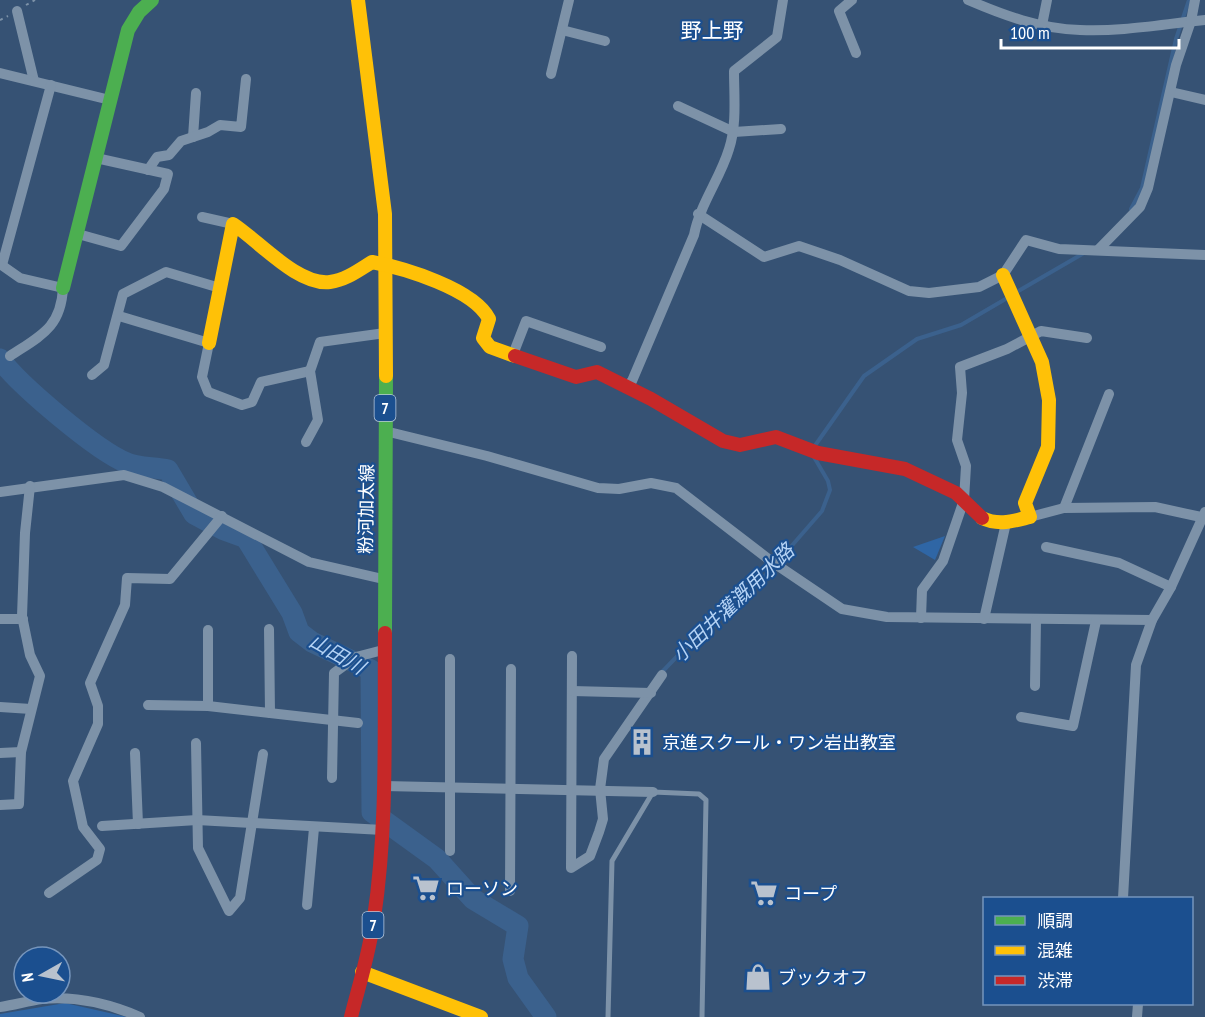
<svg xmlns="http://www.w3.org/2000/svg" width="1205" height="1017" viewBox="0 0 1205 1017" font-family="'PT Sans Narrow','Noto Sans JP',sans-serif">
<rect width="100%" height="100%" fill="#365274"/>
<g fill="#2f66a5">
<path d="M 945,536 L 935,560 L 913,547 Z"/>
<path d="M 65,1003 L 127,1017 L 0,1017 L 0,1014 Z"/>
</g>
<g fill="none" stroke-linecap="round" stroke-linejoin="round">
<g stroke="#3b618d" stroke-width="4">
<path d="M 1131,209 L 1142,188 L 1176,39 L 1189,0"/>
<path d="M 1015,293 L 1084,253"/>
<path d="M 814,447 L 864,376 L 917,339 L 961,325 L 1009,297"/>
<path d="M 661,673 L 718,614 L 768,573 L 822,511 L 830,490 L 828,481 L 814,457"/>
</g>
<path stroke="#3b618d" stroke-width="21" d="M 0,359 C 19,385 97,451 127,463 C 138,468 155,467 168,470 L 194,514 L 224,530 L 246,538 L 292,613 L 299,632 L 312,642 L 371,670 L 372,812 L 437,859 L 473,899 L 518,926 L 513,959 L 518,978 L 546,1017"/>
<g stroke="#7d92a8" stroke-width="2" stroke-dasharray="3 4.5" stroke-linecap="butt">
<path d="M 26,5 L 35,0"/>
<path d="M 0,20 L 8,16"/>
</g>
<path stroke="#7d92a8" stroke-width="5" d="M 608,1017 L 612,861 L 653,792 L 699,794 L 706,800 L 702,1017"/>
<g stroke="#7d92a8" stroke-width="10">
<path d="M 852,0 L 839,11 L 856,53"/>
<path d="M 968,0 C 1003,15 1040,29 1080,30 C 1121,32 1163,24 1205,20"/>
<path d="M 17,11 L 34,81"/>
<path d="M 1042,25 L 1047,0"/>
<path d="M 562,30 L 605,41"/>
<path d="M 0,73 L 110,100"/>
<path d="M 551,74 L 569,0"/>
<path d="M 1171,92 L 1205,100"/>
<path d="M 678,106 L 734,132 L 781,129"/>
<path d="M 193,137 L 196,93"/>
<path d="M 148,170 L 157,157 L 169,155 L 181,141 L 208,132 L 220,125 L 241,127 L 246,79"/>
<path d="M 698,214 L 764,257 L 799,246 L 840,260 L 909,291 L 929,293 L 979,287 L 1003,275 L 1026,240 L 1059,249 L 1205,255"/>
<path d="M 202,217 L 233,224"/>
<path d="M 78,234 L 121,246 L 164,189 L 168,174 L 96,158"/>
<path d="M 1098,250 L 1140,207 L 1148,188 L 1176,65 L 1191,21 L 1195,0"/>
<path d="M 0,264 L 20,278 L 63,288 C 61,328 40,336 10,356"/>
<path d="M 2,265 L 51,85"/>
<path d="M 119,316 L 209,343 L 202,377 L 208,392 L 242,405 L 252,402 L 261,382 L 310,371"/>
<path d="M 512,357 L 526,321 L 601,347"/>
<path d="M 92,375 L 104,365 L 123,294 L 166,272 L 220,288"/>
<path d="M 626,386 L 632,381 L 694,235 C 700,204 720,179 729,149 C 737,125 734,96 734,71 L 777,37 L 783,0"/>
<path d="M 385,431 L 487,456 L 598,488 L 619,489 L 651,483 L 676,488 L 771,561 L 842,609 L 887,617 L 1152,620"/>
<path d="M 306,442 L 318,420 L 310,371 L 320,342 L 385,333"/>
<path d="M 0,492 L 124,475 L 163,487 L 309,562 L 383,579"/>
<path d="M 1064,508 L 1109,394"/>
<path d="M 1030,517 L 1064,508 L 1155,507 L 1201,517"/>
<path d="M 1046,547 L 1119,563 L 1171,587"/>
<path d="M 921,618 L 922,590 L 943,561 L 964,500 L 966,466 L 957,440 L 962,393 L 960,367 L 1007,349 L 1041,331 L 1087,338"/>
<path d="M 0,619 L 23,619"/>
<path d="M 984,619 L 1006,523"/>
<path d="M 269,629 L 270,713"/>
<path d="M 208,630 L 208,706"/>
<path d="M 572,656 L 571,868 L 590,856 L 599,832 L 603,819 L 600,789 L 604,759 L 662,675"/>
<path d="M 450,659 L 450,851"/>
<path d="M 1035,686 L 1036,620"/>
<path d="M 572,691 L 651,693"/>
<path d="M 148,705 L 208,706 L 358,723"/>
<path d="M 0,707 L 31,709"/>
<path d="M 1021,717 L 1073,726 L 1096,621"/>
<path d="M 196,743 L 198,848 L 229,911 L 240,898 L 263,754"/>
<path d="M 0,753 L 21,752"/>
<path d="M 135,753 L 138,824"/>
<path d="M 332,778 L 334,673 L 356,657 L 383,650"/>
<path d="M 384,786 L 653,792"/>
<path d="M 0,805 L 19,804 L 21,752 L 40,676 L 30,655 L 22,616 L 25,533 L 30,486"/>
<path d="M 102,826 L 197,820 L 383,830"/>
<path d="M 510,891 L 511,669"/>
<path d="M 49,893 L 97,860 L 100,849 L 83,827 L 73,781 L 98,724 L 98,706 L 90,683 L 125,605 L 127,578 L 170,579 L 222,516"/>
<path d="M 1123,898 L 1136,665 L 1152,620 L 1171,587 L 1205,512"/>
<path d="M 307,905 L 314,828"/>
<path d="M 0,1007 C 14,1005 28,1001 42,999 C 75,996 110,1004 140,1017"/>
<path d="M 1137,1017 L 1138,1004"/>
</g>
<g stroke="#4caf50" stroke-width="14">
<path d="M 63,288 L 128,30 L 139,12 L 152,0"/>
<path d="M 385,633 L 386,376"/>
</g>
<g stroke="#ffc107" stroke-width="14">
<path d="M 358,0 L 385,214 L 386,376"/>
<path d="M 209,343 L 233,224 C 259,241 298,286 330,282 C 346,280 359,270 372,262 C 404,268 474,289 489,319 L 483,338 L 490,347 L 515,356"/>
<path d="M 982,518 C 999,526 1013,521 1030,517 L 1025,503 L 1048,447 L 1049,400 L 1042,362 L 1003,275"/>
<path d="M 362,972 L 481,1017"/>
</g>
<g stroke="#c62828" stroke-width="14">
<path d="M 515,356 L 576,377 L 597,372 L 651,399 L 723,441 L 740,445 L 776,437 L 818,453 L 905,469 L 956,493 L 982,518"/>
<path d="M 351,1017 C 359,985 370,951 374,918 C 388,824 384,728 385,633"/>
</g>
</g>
<defs>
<symbol id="building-bare" viewBox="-9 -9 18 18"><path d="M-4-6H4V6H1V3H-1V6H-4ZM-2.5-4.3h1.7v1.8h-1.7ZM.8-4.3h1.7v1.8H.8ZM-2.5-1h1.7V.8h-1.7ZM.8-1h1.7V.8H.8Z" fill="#b9c2ce" stroke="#1b4f8f" stroke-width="2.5" paint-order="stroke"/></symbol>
<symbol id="supermarket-bare" viewBox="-9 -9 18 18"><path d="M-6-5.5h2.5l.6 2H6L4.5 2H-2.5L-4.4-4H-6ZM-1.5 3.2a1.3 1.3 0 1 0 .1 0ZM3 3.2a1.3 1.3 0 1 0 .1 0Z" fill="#b9c2ce" stroke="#1b4f8f" stroke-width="2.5" paint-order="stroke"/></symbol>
<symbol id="shop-bare" viewBox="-9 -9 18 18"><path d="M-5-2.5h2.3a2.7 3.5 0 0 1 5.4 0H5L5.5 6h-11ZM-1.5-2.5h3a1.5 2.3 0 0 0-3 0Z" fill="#b9c2ce" stroke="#1b4f8f" stroke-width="2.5" paint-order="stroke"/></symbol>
</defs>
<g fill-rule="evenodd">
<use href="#building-bare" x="623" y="723" width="38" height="38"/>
<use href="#supermarket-bare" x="407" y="869" width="38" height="38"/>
<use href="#supermarket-bare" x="745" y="874" width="38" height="38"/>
<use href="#shop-bare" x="739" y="958" width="38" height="38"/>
</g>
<g text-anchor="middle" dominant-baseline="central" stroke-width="4.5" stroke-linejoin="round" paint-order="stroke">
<g fill="#1b4f8f" stroke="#bbcadd" stroke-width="1.5">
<rect x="374.5" y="395" width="21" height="26" rx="4.5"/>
<rect x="362.5" y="912" width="21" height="26" rx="4.5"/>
</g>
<g font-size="16" font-weight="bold" fill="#fff">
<text x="385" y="408">7</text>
<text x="373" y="925">7</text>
</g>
<g font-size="18" fill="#fff" stroke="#1b4f8f">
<text transform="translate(366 509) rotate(-89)">粉河加太線</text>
</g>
<g font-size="18" fill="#fff" stroke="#1b4f8f" text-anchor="start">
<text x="662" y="742">京進スクール・ワン岩出教室</text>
<text x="446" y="888">ローソン</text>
<text x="784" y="893">コープ</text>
<text x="778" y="977">ブックオフ</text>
</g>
<g font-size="20" font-style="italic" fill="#b5d3f5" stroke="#1b4f8f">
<text transform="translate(733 603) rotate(-44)">小田井灌漑用水路</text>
<text transform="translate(337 654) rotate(30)">山田川</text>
</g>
<g font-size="21" fill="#fff" stroke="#1b4f8f">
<text x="712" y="30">野上野</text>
</g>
</g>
<rect x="983" y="897" width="210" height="108" fill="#1b4f8f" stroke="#7695bc" stroke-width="1.5"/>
<rect x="995" y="916" width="30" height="9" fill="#4caf50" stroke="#7695bc" stroke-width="1.5"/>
<text x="1037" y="927" font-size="18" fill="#ffffff">順調</text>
<rect x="995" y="946" width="30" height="9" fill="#ffc107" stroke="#7695bc" stroke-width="1.5"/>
<text x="1037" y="957" font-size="18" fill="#ffffff">混雑</text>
<rect x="995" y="976" width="30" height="9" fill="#c62828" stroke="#7695bc" stroke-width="1.5"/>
<text x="1037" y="987" font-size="18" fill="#ffffff">渋滞</text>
<g transform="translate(42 975) rotate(261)"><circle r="28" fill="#1b4f8f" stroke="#7695bc" stroke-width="1.5"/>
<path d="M0-4.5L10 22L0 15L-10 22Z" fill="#b9c2ce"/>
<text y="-9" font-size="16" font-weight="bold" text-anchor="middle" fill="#ffffff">N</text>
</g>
<path d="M1001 39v9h178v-9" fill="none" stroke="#ffffff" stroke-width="3"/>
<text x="1010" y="39" font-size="18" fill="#ffffff" stroke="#1b4f8f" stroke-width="4.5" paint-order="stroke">100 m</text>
</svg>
